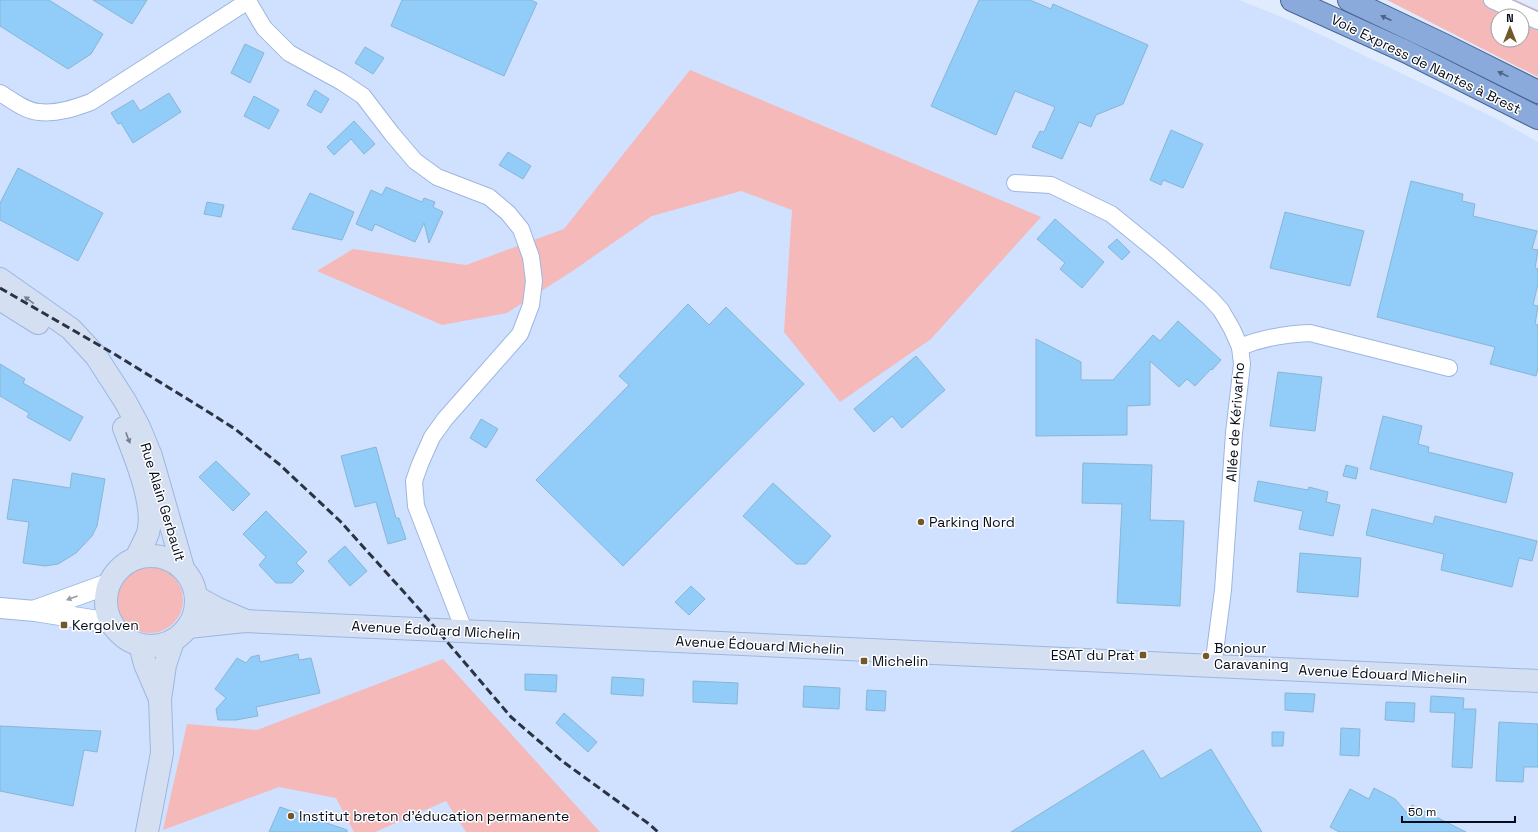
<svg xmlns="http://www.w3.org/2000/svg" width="1538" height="832" viewBox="0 0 1538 832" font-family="'Space Grotesk',sans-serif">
<rect width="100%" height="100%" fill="#e0ebfd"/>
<path fill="#cfe1ff" d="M 0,0 L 1239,0 L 1296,23 L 1495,118 L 1538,142 L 1538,832 L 0,832 Z"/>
<g fill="#f4b9b8" fill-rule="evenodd">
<path d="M 1387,0 L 1516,0 L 1538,10 L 1538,77 ZM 1498,16 L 1522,16 L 1522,40 L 1498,40 Z"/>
<path d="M 690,70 L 1041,217 L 931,339 L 840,402 L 784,332 L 792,210 L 741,191 L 652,216 L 571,272 L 507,313 L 442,325 L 317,271 L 353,249 L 466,265 L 564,229 Z"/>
<circle cx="150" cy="600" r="33"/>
<path d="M 443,659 L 600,832 L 466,832 L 446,801 L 375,832 L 354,832 L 336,798 L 279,787 L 163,830 L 187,724 L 257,730 Z"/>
</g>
<g fill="#91cdf8" stroke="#89b5d5">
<path d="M 0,0 L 49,0 L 103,34 L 91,54 L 68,69 L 0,26 Z"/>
<path d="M 93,0 L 147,0 L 132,24 Z"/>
<path d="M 402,0 L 531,0 L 537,3 L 504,76 L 391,26 Z"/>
<path d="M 979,0 L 1030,0 L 1051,9 L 1053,4 L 1148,45 L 1123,104 L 1096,115 L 1091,127 L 1079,122 L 1062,159 L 1032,147 L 1040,131 L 1044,132 L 1055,107 L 1015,91 L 996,135 L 931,106 Z"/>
<path d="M 245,44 L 264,53 L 250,83 L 231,73 Z"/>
<path d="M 365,47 L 384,58 L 373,74 L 355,63 Z"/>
<path d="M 315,90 L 329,99 L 321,113 L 307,105 Z"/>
<path d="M 169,93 L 181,112 L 133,143 L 121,123 L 118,124 L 111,113 L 133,100 L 140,111 Z"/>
<path d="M 254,96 L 279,110 L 269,129 L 244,116 Z"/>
<path d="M 354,121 L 375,144 L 364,154 L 351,139 L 334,155 L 327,147 Z"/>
<path d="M 1171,130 L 1203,144 L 1183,188 L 1163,180 L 1161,185 L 1150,180 Z"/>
<path d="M 508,152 L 531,166 L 523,179 L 499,165 Z"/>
<path d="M 18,168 L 103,213 L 78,261 L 0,220 L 0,203 Z"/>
<path d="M 1411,181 L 1463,194 L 1462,201 L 1475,204 L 1473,216 L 1537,231 L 1532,249 L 1538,250 L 1535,268 L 1538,269 L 1538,283 L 1533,305 L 1538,306 L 1535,324 L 1538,325 L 1538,368 L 1536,376 L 1490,364 L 1495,347 L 1377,317 Z"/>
<path d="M 386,187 L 422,202 L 424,198 L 435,202 L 433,207 L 443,212 L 429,243 L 424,223 L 415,242 L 375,224 L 372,231 L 356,224 L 371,190 L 382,195 Z"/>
<path d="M 310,193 L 354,212 L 342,240 L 292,229 Z"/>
<path d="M 207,202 L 224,205 L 221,217 L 204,214 Z"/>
<path d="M 1285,212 L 1364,231 L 1350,286 L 1270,268 Z"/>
<path d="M 1055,219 L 1104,262 L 1082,288 L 1060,269 L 1065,263 L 1037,239 Z"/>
<path d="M 1117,239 L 1130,252 L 1122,260 L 1108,247 Z"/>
<path d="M 688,304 L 709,325 L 726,307 L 804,384 L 623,566 L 536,480 L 629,385 L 619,376 Z"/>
<path d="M 1178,321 L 1221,360 L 1212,370 L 1211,369 L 1195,386 L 1187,379 L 1179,387 L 1150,361 L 1150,405 L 1127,406 L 1127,435 L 1036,436 L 1036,339 L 1081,362 L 1081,380 L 1113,380 L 1153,335 L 1160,341 Z"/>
<path d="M 916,356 L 945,390 L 902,428 L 892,416 L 874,432 L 854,409 Z"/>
<path d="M 0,364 L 25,379 L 23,383 L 83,417 L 70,441 L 27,417 L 29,413 L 0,396 Z"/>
<path d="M 1278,372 L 1322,377 L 1315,431 L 1270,426 Z"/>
<path d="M 1383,416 L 1422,426 L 1418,444 L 1429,447 L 1428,452 L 1513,473 L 1506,503 L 1370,469 Z"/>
<path d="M 481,419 L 498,429 L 486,448 L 470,438 Z"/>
<path d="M 376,447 L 396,518 L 399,518 L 406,539 L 388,544 L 376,502 L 355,507 L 341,456 Z"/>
<path d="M 216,461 L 250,494 L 233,511 L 199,477 Z"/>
<path d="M 1083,463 L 1152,465 L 1150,520 L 1184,521 L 1180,606 L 1117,603 L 1122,504 L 1082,503 Z"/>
<path d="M 1346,465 L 1358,468 L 1356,479 L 1343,476 Z"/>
<path d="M 72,473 L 105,479 L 97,526 L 92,536 L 76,553 L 58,564 L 45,566 L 23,563 L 29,522 L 7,519 L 13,479 L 70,488 Z"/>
<path d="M 1258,481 L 1308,490 L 1309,487 L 1328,492 L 1326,502 L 1340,505 L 1333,536 L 1299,529 L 1303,511 L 1254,501 Z"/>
<path d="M 773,483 L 831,536 L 806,564 L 796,564 L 743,516 Z"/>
<path d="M 1372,509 L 1433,524 L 1435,516 L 1537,541 L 1532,561 L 1519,558 L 1512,587 L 1441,570 L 1444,554 L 1366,535 Z"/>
<path d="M 266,511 L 307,552 L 296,563 L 304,571 L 292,583 L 276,583 L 259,565 L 266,557 L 243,534 Z"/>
<path d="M 345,546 L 367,571 L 350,586 L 328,561 Z"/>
<path d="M 1300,553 L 1361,558 L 1358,597 L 1297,592 Z"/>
<path d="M 691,586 L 705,599 L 689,615 L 675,602 Z"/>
<path d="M 298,654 L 299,660 L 311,658 L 320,693 L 256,707 L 258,716 L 236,720 L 218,720 L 216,709 L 226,698 L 215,689 L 237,658 L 246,663 L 251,657 L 259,655 L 260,662 Z"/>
<path d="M 525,674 L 557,675 L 556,692 L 525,690 Z"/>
<path d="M 612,677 L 644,679 L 643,696 L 611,694 Z"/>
<path d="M 693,681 L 738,683 L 737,704 L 693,702 Z"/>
<path d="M 804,686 L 840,688 L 839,709 L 803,707 Z"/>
<path d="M 867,690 L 886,691 L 885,711 L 866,710 Z"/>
<path d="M 1285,693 L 1315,694 L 1313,712 L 1285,710 Z"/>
<path d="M 1431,696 L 1464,698 L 1463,709 L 1476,709 L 1472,768 L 1452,767 L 1455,713 L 1430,712 Z"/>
<path d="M 1386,702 L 1415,703 L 1414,722 L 1385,720 Z"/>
<path d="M 564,713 L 597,742 L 588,752 L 556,723 Z"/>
<path d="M 1499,722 L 1538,724 L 1538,767 L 1524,767 L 1523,782 L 1496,781 Z"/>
<path d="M 0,726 L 101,731 L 97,752 L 84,750 L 73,806 L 0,791 Z"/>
<path d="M 1341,728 L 1360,729 L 1359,756 L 1340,755 Z"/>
<path d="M 1272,732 L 1284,732 L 1283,746 L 1272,746 Z"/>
<path d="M 1211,749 L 1262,832 L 1011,832 L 1143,750 L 1161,779 Z"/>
<path d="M 1374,788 L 1395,799 L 1408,814 L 1412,805 L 1466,832 L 1339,832 L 1330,827 L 1350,789 L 1369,799 Z"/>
<path d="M 280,807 L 347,830 L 347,832 L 269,832 Z"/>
</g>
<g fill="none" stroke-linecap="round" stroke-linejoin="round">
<defs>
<g id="minor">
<path d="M 249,0 L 248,1 L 264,28 L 289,53 L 342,82 L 363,96 L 392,134 L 415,161 L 437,177 L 489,197 L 508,213 L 521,229 L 531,257 L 534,281 L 531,305 L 520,334 L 445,419 L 432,437 L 420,464 L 414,481 L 416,506 L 464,630"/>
<path d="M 1492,0 L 1538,21"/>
<path d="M 0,93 C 12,100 25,111 39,112 C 57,114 75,108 91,102 L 248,1"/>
<path d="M 1015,183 L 1051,185 L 1111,214 L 1159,253 L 1210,298 L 1221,310 L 1232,329 L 1240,347 L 1242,364 L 1234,433 L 1223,590 L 1213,667"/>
<path d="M 1240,347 C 1262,338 1286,334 1310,333 L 1449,368"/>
</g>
<g id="tertiary">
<path d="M 0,608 L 35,611 L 111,623"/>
<path d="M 36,610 L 108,584"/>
</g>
<g id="secondary">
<path d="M 0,279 L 71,329 L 96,356 L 125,401 L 139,427 L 151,456 L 183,568"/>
<path d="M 0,299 L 38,323"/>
<path d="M 124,428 C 134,454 156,505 148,533 C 145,541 140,550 136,558"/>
<circle cx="151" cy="601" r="45"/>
<path d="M 196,597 L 216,608 L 244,620"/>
<path d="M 188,627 L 245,621 L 1538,681"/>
<path d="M 140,645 L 145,664 L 160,699"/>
<path d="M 147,832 L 162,753 L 160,699 L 165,665 L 173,641"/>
</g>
<g id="trunk">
<path d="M 1292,0 L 1407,52 L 1538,118"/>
<path d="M 1349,0 L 1444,45 L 1538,92"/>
</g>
</defs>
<use href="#minor" stroke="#9db6e0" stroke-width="18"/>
<use href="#tertiary" stroke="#9db6e0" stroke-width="22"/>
<use href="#secondary" stroke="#9db6e0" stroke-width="24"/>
<use href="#trunk" stroke="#496492" stroke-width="24"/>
<use href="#minor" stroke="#fff" stroke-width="16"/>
<use href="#tertiary" stroke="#fff" stroke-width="20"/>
<use href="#secondary" stroke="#d4dff2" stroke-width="22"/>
<use href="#trunk" stroke="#8baadc" stroke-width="22"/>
<path stroke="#2b3342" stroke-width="3" stroke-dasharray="8 4" stroke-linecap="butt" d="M 0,288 L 116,355 L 210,413 L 235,429 L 279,464 L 340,521 L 420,610 L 511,717 L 562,761 L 649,824 L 658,832"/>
</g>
<defs><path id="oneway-solid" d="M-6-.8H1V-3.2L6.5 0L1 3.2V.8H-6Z"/></defs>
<g fill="#4e6284">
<use href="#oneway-solid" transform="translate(1386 18) rotate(-155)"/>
<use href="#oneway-solid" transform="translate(1503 74) rotate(-154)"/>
</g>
<g fill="#768090">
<use href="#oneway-solid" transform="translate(29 300) rotate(-144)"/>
<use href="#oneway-solid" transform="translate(128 438) rotate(69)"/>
</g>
<use fill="#9b9da3" href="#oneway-solid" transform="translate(72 598) rotate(160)"/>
<g fill="#72582a" stroke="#fff" stroke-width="1.5">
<circle cx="921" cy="522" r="4"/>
<rect x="60" y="621" width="8" height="8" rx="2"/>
<rect x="1139" y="651" width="8" height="8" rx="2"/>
<circle cx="1206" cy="656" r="4"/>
<rect x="860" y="657" width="8" height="8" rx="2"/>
<circle cx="291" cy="816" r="4"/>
</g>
<g text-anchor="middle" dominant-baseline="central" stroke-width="3" stroke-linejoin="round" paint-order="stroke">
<g font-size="14" fill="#040b19" stroke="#fff">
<text transform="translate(1426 64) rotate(26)">Voie Express de Nantes à Brest</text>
<text transform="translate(1235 422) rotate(-86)">Allée de Kérivarho</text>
<text transform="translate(163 502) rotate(73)">Rue Alain Gerbault</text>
<text transform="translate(436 630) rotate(3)">Avenue Édouard Michelin</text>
<text transform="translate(760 645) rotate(3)">Avenue Édouard Michelin</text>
<text transform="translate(1383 674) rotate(3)">Avenue Édouard Michelin</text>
</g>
<g font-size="14" fill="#040b19" stroke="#fff" text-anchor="start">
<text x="929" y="522">Parking Nord</text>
<text x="72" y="625">Kergolven</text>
<text x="1214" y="648">Bonjour<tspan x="1214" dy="16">Caravaning</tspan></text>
<text x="1135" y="655" text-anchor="end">ESAT du Prat</text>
<text x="872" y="661">Michelin</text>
<text x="299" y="816">Institut breton d’éducation permanente</text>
</g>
</g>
<g transform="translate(1510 28)"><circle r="19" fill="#ffffff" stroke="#9b9da3"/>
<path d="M0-3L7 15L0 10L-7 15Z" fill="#72582a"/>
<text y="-6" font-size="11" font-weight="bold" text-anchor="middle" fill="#040b19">N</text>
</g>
<path d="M1402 816v6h113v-6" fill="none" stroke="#040b19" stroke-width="2"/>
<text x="1408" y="816" font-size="12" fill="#040b19" stroke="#ffffff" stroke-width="3" paint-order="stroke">50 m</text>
</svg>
